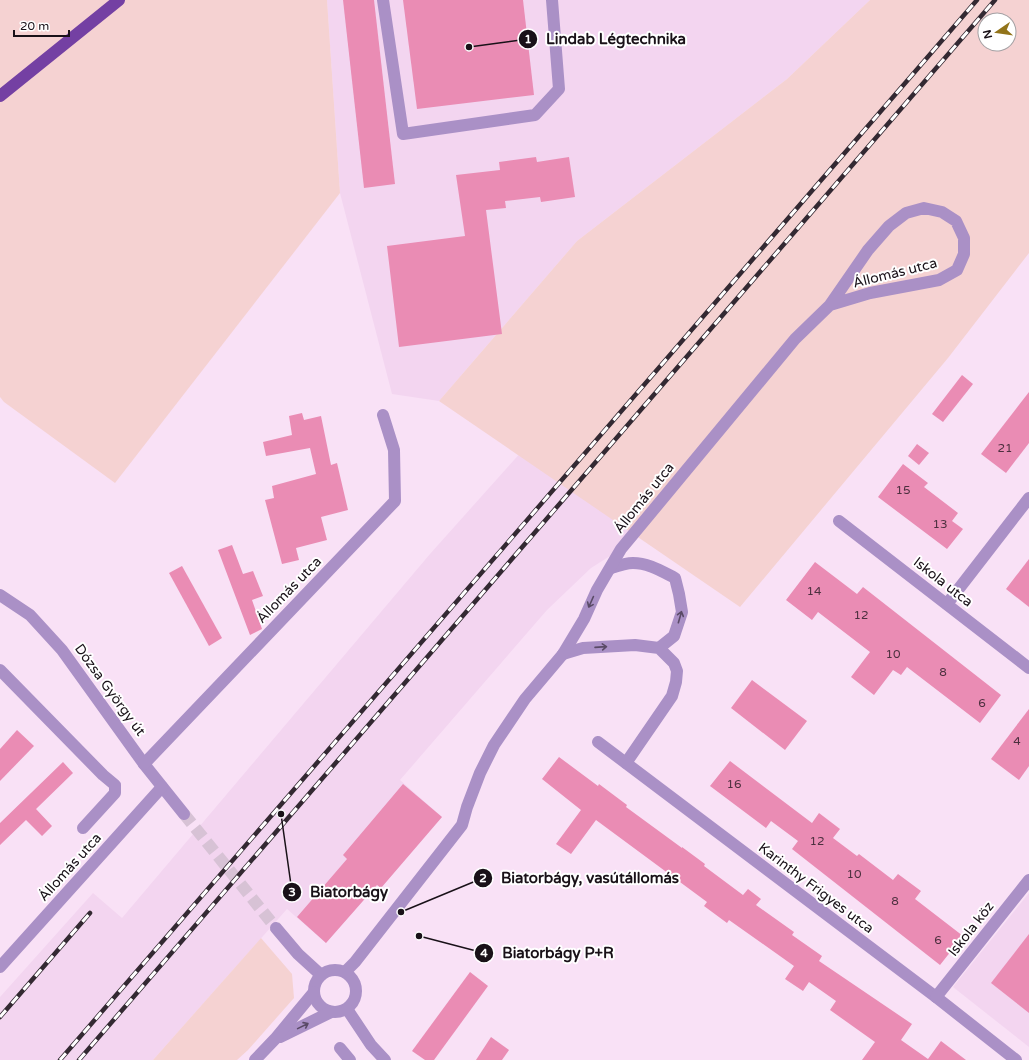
<svg xmlns="http://www.w3.org/2000/svg" width="1029" height="1060" viewBox="0 0 1029 1060" font-family="'Varela Round',sans-serif">
<rect width="100%" height="100%" fill="#f9e1f6"/>
<g fill="#f3d5f0">
<path d="M 327,0 L 870,0 L 787,79 L 577,241 L 439,401 L 392,394 L 340,193 Z"/>
<path d="M 1029,0 L 1009,20 L 985,20 L 985,44 L 621,549 L 591,568 L 547,610 L 400,780 L 442,817 L 381,888 L 377,885 L 326,943 L 287,909 L 153,1060 L 0,1060 L 0,997 L 93,893 L 122,918 L 430,554 L 606,357 L 926,39 Z"/>
<path d="M 1029,893 L 1029,1047 L 953,987 Z"/>
</g>
<g fill="#f5d2d2" fill-rule="evenodd">
<path d="M 0,0 L 327,0 L 340,193 L 115,483 L 4,402 L 0,397 Z"/>
<path d="M 870,0 L 1029,0 L 1029,253 L 948,358 L 740,607 L 439,401 L 577,241 L 787,79 ZM 985,20 L 1009,20 L 1009,44 L 985,44 Z"/>
<path d="M 261,938 L 292,974 L 294,998 L 248,1050 L 237,1060 L 153,1060 Z"/>
</g>
<g fill="#ea8cb4">
<path d="M 343,0 L 374,0 L 395,184 L 364,188 Z"/>
<path d="M 403,0 L 523,0 L 534,95 L 417,109 Z"/>
<path d="M 536,157 L 537,162 L 569,157 L 575,197 L 541,202 L 540,197 L 505,201 L 506,208 L 486,210 L 502,334 L 399,347 L 387,246 L 465,236 L 456,175 L 500,170 L 499,162 Z"/>
<path d="M 962,375 L 973,384 L 943,422 L 932,414 Z"/>
<path d="M 1029,392 L 1029,443 L 1006,473 L 981,454 Z"/>
<path d="M 302,413 L 304,420 L 321,416 L 331,465 L 337,463 L 348,510 L 321,517 L 327,540 L 296,548 L 299,560 L 282,564 L 265,500 L 274,498 L 272,486 L 316,474 L 310,448 L 266,456 L 263,442 L 292,435 L 289,416 Z"/>
<path d="M 917,444 L 929,453 L 919,465 L 908,456 Z"/>
<path d="M 903,464 L 928,483 L 924,487 L 958,513 L 952,521 L 963,529 L 947,549 L 878,497 Z"/>
<path d="M 232,545 L 243,574 L 253,571 L 263,596 L 252,600 L 262,629 L 250,635 L 218,550 Z"/>
<path d="M 1029,559 L 1029,607 L 1006,589 Z"/>
<path d="M 815,562 L 857,594 L 863,587 L 1001,695 L 980,723 L 907,667 L 901,675 L 893,670 L 874,695 L 851,677 L 870,652 L 818,612 L 812,620 L 786,600 Z"/>
<path d="M 182,566 L 222,638 L 209,646 L 169,573 Z"/>
<path d="M 752,680 L 807,721 L 785,750 L 731,708 Z"/>
<path d="M 1029,709 L 1029,766 L 1019,780 L 991,759 Z"/>
<path d="M 17,730 L 34,746 L 0,781 L 0,749 Z"/>
<path d="M 559,757 L 598,786 L 599,784 L 627,805 L 626,807 L 682,848 L 682,847 L 705,864 L 704,866 L 743,895 L 748,889 L 761,899 L 756,905 L 794,932 L 792,935 L 822,956 L 819,961 L 912,1024 L 901,1040 L 928,1059 L 941,1041 L 966,1060 L 862,1060 L 875,1042 L 830,1010 L 836,1001 L 809,982 L 803,991 L 785,979 L 794,966 L 729,920 L 727,923 L 704,906 L 707,902 L 596,820 L 571,854 L 556,844 L 581,810 L 542,779 Z"/>
<path d="M 730,761 L 812,823 L 819,813 L 840,829 L 833,838 L 857,856 L 859,854 L 893,880 L 898,874 L 921,891 L 915,899 L 963,936 L 940,965 L 792,849 L 798,841 L 771,821 L 766,828 L 710,786 Z"/>
<path d="M 63,762 L 73,773 L 36,809 L 52,826 L 42,836 L 26,820 L 0,845 L 0,823 Z"/>
<path d="M 403,784 L 442,817 L 381,888 L 377,885 L 326,943 L 297,917 L 347,859 L 343,855 Z"/>
<path d="M 1029,934 L 1029,1013 L 991,983 Z"/>
<path d="M 470,972 L 488,986 L 434,1060 L 425,1060 L 412,1051 Z"/>
<path d="M 491,1037 L 509,1050 L 502,1060 L 476,1060 Z"/>
</g>
<g fill="none" stroke-linecap="round" stroke-linejoin="round">
<path stroke="#d7c2d5" stroke-width="12" stroke-dasharray="12 6" stroke-linecap="butt" d="M 184,814 L 276,928"/>
<g stroke="#aa90c6" stroke-width="12">
<path d="M 383,0 L 403,134 L 535,115 L 559,89 L 552,0"/>
<path d="M 839,521 L 1029,668"/>
<path d="M 611,568 C 617,566 626,563 633,563 C 648,563 661,571 675,578 L 679,594 L 682,612 L 674,636 L 659,648"/>
<path d="M 0,595 L 30,615 L 62,650 L 144,764 L 184,814"/>
<path d="M 947,604 L 1029,498"/>
<path d="M 563,654 L 583,648 L 635,645 L 659,648 L 674,663 L 677,671 L 676,682 L 672,696 L 626,763"/>
<path d="M 0,670 L 103,775 L 115,785 L 115,793 L 83,828"/>
<path d="M 598,742 L 936,997 L 1016,1060"/>
<path d="M 144,764 L 395,501 L 394,450 L 383,415"/>
<path d="M 276,928 L 298,954 L 321,975"/>
<path d="M 0,967 L 162,787"/>
<circle cx="335" cy="991" r="21"/>
<path d="M 345,972 L 355,962 L 462,825 L 467,807 L 480,773 L 494,745 L 525,699 L 563,654 L 584,619 L 597,590 L 621,549 L 795,339 L 830,305 L 868,250 L 889,226 L 906,213 L 924,208 L 942,212 L 956,221 L 964,238 L 964,254 L 957,270 L 939,280 L 870,293 L 830,305"/>
<path d="M 936,997 L 1029,880"/>
<path d="M 347,1009 L 371,1045 L 385,1060"/>
<path d="M 280,1037 L 331,1012"/>
<path d="M 340,1048 L 350,1060"/>
<path d="M 255,1060 L 275,1039 L 314,992"/>
</g>
<path stroke="#7440a3" stroke-width="12" d="M 0,96 L 119,0"/>
<defs>
<g id="rail">
<path d="M 0,1017 L 90,913"/>
<path d="M 60,1060 L 977,0"/>
<path d="M 79,1060 L 995,0"/>
</g>
</defs>
<use href="#rail" stroke="#332932" stroke-width="4.5"/>
<use href="#rail" stroke="#fff" stroke-width="3" stroke-dasharray="9" stroke-linecap="butt"/>
</g>
<defs><path id="oneway-shaft" d="M-6 0H5M1.5-3L5.5 0L1.5 3" fill="none" stroke-width="1.6" stroke-linecap="round" stroke-linejoin="round"/></defs>
<g stroke="#5a4a66">
<use href="#oneway-shaft" transform="translate(591 602) rotate(114)"/>
<use href="#oneway-shaft" transform="translate(680 617) rotate(-74)"/>
<use href="#oneway-shaft" transform="translate(601 647) rotate(-4)"/>
<use href="#oneway-shaft" transform="translate(303 1026) rotate(-26)"/>
</g>
<g text-anchor="middle" dominant-baseline="central" stroke-width="4" stroke-linejoin="round" paint-order="stroke">
<g font-size="12" fill="#4d303f">
<text x="1005" y="448">21</text>
<text x="903" y="490">15</text>
<text x="940" y="524">13</text>
<text x="814" y="591">14</text>
<text x="861" y="615">12</text>
<text x="893" y="654">10</text>
<text x="943" y="672">8</text>
<text x="982" y="703">6</text>
<text x="1017" y="741">4</text>
<text x="734" y="784">16</text>
<text x="817" y="841">12</text>
<text x="854" y="874">10</text>
<text x="895" y="901">8</text>
<text x="938" y="940">6</text>
</g>
<g font-size="14" fill="#191118" stroke="#fff">
<text transform="translate(895 273) rotate(-14)">Állomás utca</text>
<text transform="translate(644 498) rotate(-51)">Állomás utca</text>
<text transform="translate(943 582) rotate(38)">Iskola utca</text>
<text transform="translate(289 590) rotate(-46)">Állomás utca</text>
<text transform="translate(110 690) rotate(54)">Dózsa György út</text>
<text transform="translate(70 867) rotate(-48)">Állomás utca</text>
<text transform="translate(816 888) rotate(37)">Karinthy Frigyes utca</text>
<text transform="translate(971 929) rotate(-52)">Iskola köz</text>
</g>
</g>
<path fill="none" stroke="#191118" stroke-width="1.5" d="M469 47L528 39M401 912L483 878M281 814L292 892M419 936L484 953"/>
<g fill="#191118" stroke="#fff" stroke-width="1.5">
<circle cx="469" cy="47" r="4"/>
<circle cx="401" cy="912" r="4"/>
<circle cx="281" cy="814" r="4"/>
<circle cx="419" cy="936" r="4"/>
<circle cx="528" cy="39" r="10"/>
<circle cx="483" cy="878" r="10"/>
<circle cx="292" cy="892" r="10"/>
<circle cx="484" cy="953" r="10"/>
</g>
<g font-size="12" text-anchor="middle" font-weight="bold" fill="#fff">
<text x="528" y="43">1</text>
<text x="483" y="882">2</text>
<text x="292" y="896">3</text>
<text x="484" y="957">4</text>
</g>
<g font-size="15" text-anchor="middle" font-weight="bold" fill="#191118" stroke="#fff" stroke-width="4" stroke-linejoin="round" paint-order="stroke">
<text x="616" y="44">Lindab Légtechnika</text>
<text x="590" y="883">Biatorbágy, vasútállomás</text>
<text x="349" y="897">Biatorbágy</text>
<text x="558" y="958">Biatorbágy P+R</text>
</g>
<g transform="translate(997 32) rotate(257)"><circle r="19" fill="#ffffff" stroke="#a3a0a3"/>
<path d="M0-3L7 15L0 10L-7 15Z" fill="#92741a"/>
<text y="-6" font-size="11" font-weight="bold" text-anchor="middle" fill="#191118">N</text>
</g>
<path d="M14 30v6h55v-6" fill="none" stroke="#191118" stroke-width="2"/>
<text x="20" y="30" font-size="12" fill="#191118" stroke="#ffffff" stroke-width="3" paint-order="stroke">20 m</text>
</svg>
